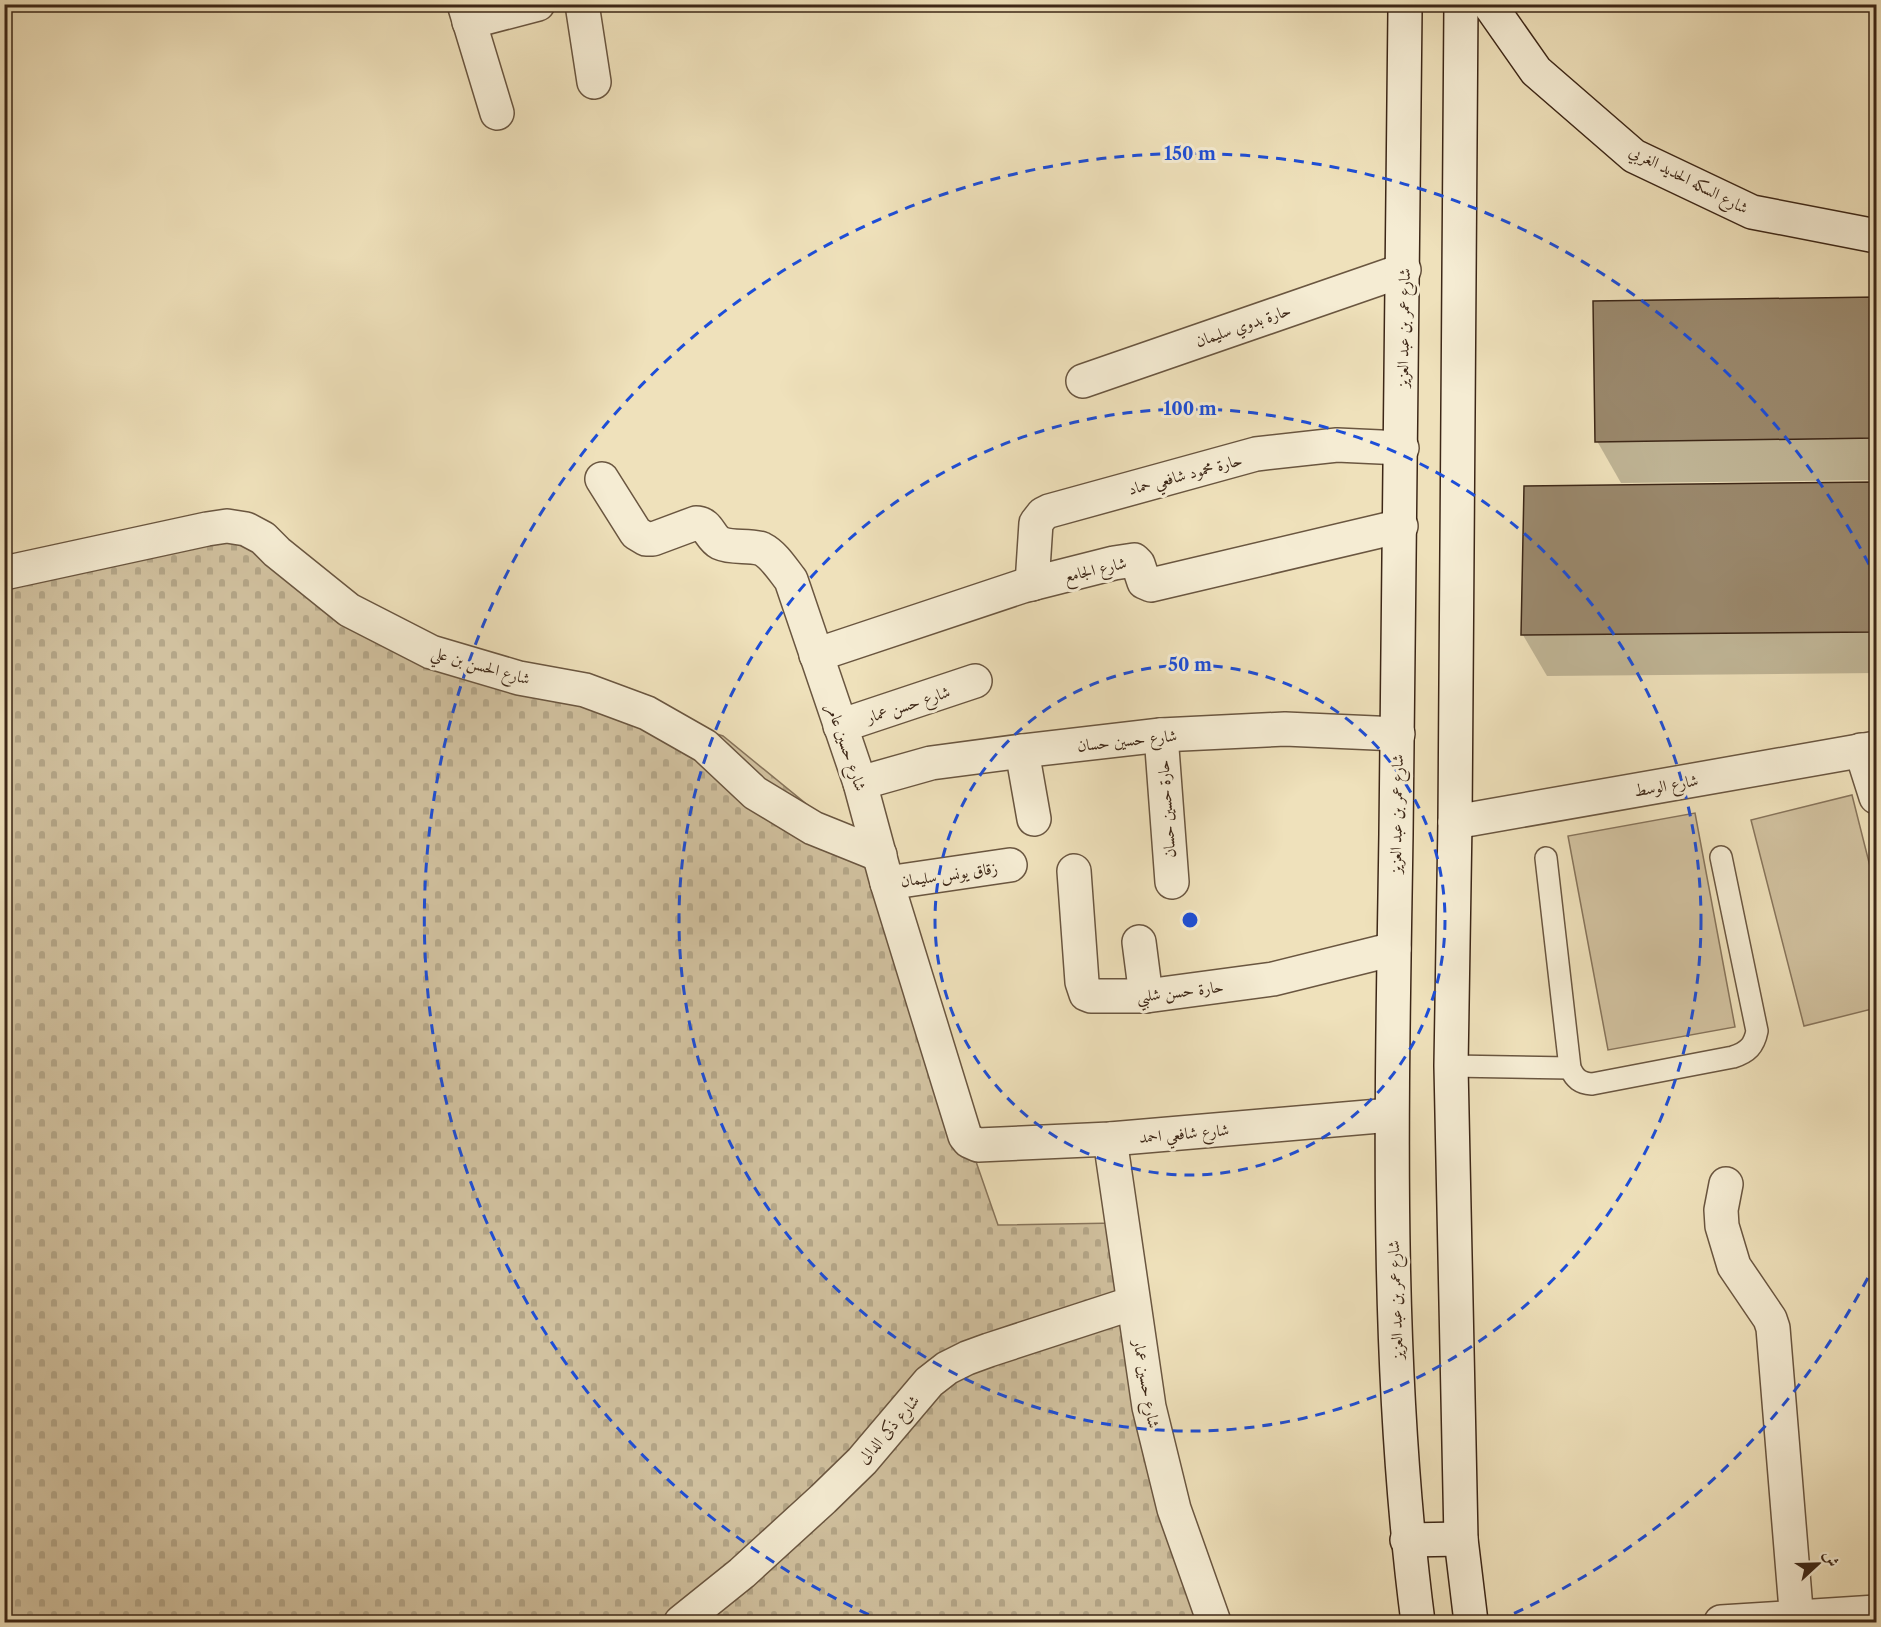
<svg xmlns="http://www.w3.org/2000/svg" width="1881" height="1627" viewBox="0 0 1881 1627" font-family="'Libre Caslon Text',Amiri,serif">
<defs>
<pattern id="cemetery-stones" width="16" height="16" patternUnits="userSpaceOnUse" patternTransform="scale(1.5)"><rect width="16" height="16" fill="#d1c19f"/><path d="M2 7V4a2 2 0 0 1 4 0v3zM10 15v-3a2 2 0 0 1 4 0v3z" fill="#b4a688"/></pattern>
</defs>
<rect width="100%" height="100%" fill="#efe1bb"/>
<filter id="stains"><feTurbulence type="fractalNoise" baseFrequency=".00333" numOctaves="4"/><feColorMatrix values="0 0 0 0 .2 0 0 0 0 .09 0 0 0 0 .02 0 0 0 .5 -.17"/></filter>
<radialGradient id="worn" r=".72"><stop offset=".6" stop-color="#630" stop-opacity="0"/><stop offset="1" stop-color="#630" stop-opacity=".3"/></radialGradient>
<path fill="url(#cemetery-stones)" stroke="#87745b" stroke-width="1.5" d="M 260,532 L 362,619 L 723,736 L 870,856 L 998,1225 L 1117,1223 L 1168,1450 L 1232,1622 L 5,1622 L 5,582 Z"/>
<g fill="#d1c19f" stroke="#87745b" stroke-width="1.5">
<path d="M 1852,795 L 1876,890 L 1876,1008 L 1804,1026 L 1751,820 Z"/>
<path d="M 1695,813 L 1735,1027 L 1608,1050 L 1568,836 Z"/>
</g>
<g fill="#0003">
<path d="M 1876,298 L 1876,480 L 1621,483 L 1597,441 L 1595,302 Z"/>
<path d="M 1876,483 L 1876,673 L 1547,676 L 1523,635 L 1525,488 Z"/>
</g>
<g fill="#9a886c" stroke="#3d2717" stroke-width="1.5">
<path d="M 1876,297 L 1876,438 L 1595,442 L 1593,301 Z"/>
<path d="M 1876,482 L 1876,632 L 1521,635 L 1524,486 Z"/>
</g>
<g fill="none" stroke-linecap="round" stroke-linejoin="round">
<defs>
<g id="lane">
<path d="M 1546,858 L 1570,1068 C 1575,1079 1580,1083 1592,1084 L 1733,1057 C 1748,1052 1754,1046 1757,1031 L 1721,857"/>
<path d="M 1451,1066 L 1570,1068"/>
</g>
<g id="street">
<path d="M 464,4 L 497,113"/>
<path d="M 582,4 L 594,82"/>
<path d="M 469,22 L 538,4"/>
<path d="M 1083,381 L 1404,270"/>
<path d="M 602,479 L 636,533 L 646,539 L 653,539 L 696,523 C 709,523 709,537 720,543 C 733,549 749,544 762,549 C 774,555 783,570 791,580 L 860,783 L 887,883 L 965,1136 L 969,1141 L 978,1145 L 1110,1139 L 1391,1115"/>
<path d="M 4,573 L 207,529 L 227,526 L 246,529 L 263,538 L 277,552 L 349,610 L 431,652 L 519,678 L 585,690 L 647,713 L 705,746 L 755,793 L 813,828 L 880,855"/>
<path d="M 1032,584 L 1036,523 L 1043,514 L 1049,511 L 1256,454 L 1337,445 L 1402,448"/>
<path d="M 816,655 L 1023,586 L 1114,563 L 1134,560 L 1138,564 L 1144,582 L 1151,585 L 1401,526"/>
<path d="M 840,726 L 975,681"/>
<path d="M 1161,735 L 1172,882"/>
<path d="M 1861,750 L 1876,797"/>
<path d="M 1022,751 L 1034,819"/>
<path d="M 860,783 L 931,763 L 1022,751 L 1161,735 L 1285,729 L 1398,734"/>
<path d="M 1455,822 L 1876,748"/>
<path d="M 1074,871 L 1082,982 L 1086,994 L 1091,996 L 1146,996 L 1273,979 L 1394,949"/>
<path d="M 887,883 L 1010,865"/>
<path d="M 1139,942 L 1146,996"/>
<path d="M 1110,1139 L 1149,1407 L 1174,1509 L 1214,1622"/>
<path d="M 1726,1184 L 1721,1210 L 1722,1226 L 1734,1266 L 1770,1319 L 1773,1328 L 1797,1622"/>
<path d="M 681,1622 L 742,1573 L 823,1499 L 862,1461 L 929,1382 L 947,1368 L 967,1358 L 989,1350 L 1133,1303"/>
<path d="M 1721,1622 L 1876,1612"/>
</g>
<g id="secondary">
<path d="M 1405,4 C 1404,281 1400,558 1396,834 C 1392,1097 1384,1361 1418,1622"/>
<path d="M 1461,4 L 1455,822 L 1451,1066 L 1461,1539 L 1471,1622"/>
<path d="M 1489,4 L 1536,71 L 1634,156 L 1752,212 L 1876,236"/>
<path d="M 1407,1540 L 1461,1539"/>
</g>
</defs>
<use href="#lane" stroke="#6a5640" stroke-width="24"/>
<use href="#street" stroke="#6a5640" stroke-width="36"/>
<use href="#secondary" stroke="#3d2717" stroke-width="36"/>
<use href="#lane" stroke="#f5ecd3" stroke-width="21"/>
<use href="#street" stroke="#f5ecd3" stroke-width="33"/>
<use href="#secondary" stroke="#f5ecd3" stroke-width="33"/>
</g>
<g fill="none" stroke="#1d4ed8" stroke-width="3" stroke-dasharray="10 8">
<circle cx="1190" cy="920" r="255"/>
<circle cx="1190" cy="920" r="511"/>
<path d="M1876 1262A766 766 0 0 1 1495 1622M885 1622A766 766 0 1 1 1876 578"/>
</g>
<g text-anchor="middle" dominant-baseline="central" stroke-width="6" stroke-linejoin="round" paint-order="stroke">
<g font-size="16" fill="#3d2717" stroke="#f5ecd3">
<text transform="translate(1689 179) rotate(27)">شارع السكه الحديد الغربي</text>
<text transform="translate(1243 325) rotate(-19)">حارة بدوي سليمان</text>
<text transform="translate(1403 328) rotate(-89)">شارع عمر بن عبد العزيز</text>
<text transform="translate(1185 474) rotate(-15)">حارة محمود شافعي حماد</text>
<text transform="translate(1095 569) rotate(-13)">شارع الجامع</text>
<text transform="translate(481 665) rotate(16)">شارع الحسن بن علي</text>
<text transform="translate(908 704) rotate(-18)">شارع حسن عمار</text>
<text transform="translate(1127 740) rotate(-6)">شارع حسين حسان</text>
<text transform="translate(847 747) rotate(71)">شارع حسين عامر</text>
<text transform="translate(1666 785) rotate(-10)">شارع الوسط</text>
<text transform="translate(1166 809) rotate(-94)">حارة حسين حسان</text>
<text transform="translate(1396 814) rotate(-89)">شارع عمر بن عبد العزيز</text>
<text transform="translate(949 874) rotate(-8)">زقاق يونس سليمان</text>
<text transform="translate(1180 991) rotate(-7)">حارة حسن شلبي</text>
<text transform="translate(1184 1133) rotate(-5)">شارع شافعي احمد</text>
<text transform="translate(1395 1300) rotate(-92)">شارع عمر بن عبد العزيز</text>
<text transform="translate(1147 1384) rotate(80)">شارع حسين عمار</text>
<text transform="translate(888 1429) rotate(-49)">شارع ذكى الدالى</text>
</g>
</g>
<circle cx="1190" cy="920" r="9" fill="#1d4ed8" stroke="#f5ecd3" stroke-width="3"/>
<g font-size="18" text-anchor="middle" font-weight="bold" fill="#1d4ed8" stroke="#f5ecd3" stroke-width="6" stroke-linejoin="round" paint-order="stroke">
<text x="1190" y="160">150 m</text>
<text x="1190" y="415">100 m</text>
<text x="1190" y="671">50 m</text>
</g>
<rect width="1881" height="1627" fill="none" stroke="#efe1bb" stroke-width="24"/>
<rect x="6" y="6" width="1869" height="1615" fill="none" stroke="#3d2717" stroke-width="3"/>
<rect x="12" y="12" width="1857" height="1603" fill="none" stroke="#3d2717" stroke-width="1.5"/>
<g transform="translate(1818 1564) rotate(68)" stroke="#f5ecd3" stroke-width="4.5" paint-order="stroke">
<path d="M0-4.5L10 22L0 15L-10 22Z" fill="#3d2717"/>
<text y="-9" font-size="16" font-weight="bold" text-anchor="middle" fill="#3d2717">ش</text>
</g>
<rect width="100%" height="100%" filter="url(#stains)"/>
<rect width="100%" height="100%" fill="url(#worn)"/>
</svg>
